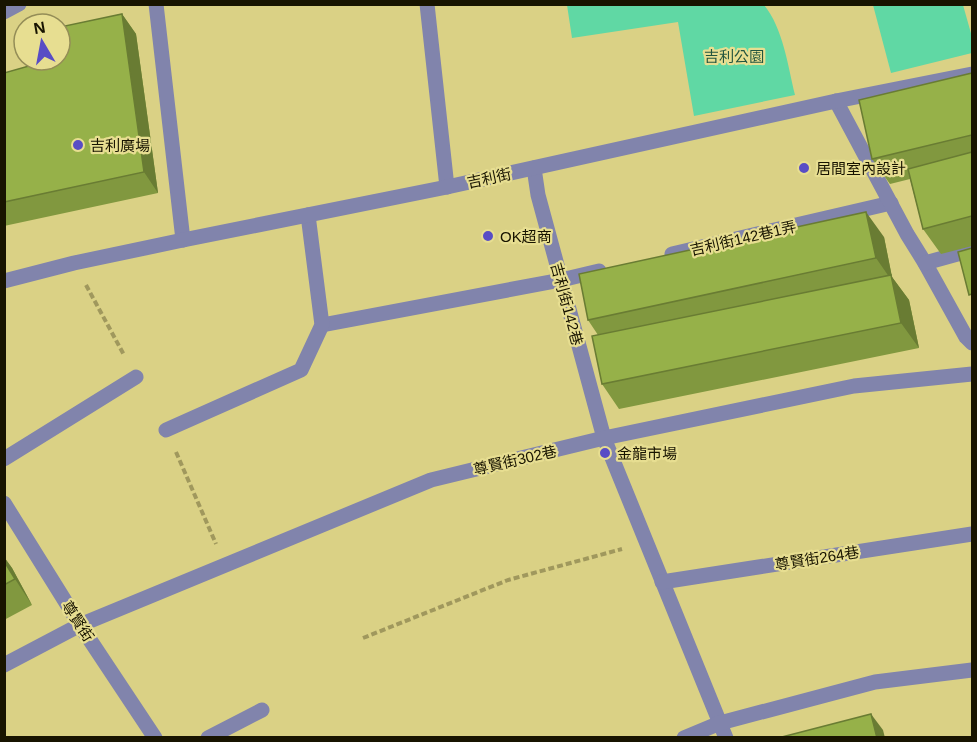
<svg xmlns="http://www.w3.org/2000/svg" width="977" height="742" viewBox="0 0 977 742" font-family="Helvetica,'Noto Sans TC',sans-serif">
<rect width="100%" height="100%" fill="#dad185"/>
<g fill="#60d8a4">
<path d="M 567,5 L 764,5 C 783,28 788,66 795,95 L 694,116 L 678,22 L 572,38 Z"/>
<path d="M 873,5 L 963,5 L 972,37 L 972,53 L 891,73 Z"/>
</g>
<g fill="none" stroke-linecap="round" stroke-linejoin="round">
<g stroke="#a0985d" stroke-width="4" stroke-dasharray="6 3" stroke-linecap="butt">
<path d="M 86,285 L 124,355"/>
<path d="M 176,452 L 216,544"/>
<path d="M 363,638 L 508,580 L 622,549"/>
</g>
<g stroke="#8184ac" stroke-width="15">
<path d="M 156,4 L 183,240"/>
<path d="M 427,4 L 447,187"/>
<path d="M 4,12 L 19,4"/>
<path d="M 672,254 L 891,203"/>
<path d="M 322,325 L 561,280 L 599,271"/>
<path d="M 166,430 L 301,370 L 322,325 L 308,215"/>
<path d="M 4,459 L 136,377"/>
<path d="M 208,738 L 262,710"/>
</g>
<g stroke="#8184ac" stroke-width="15">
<path d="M 836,101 L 907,234 L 925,263 L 966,337 L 972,343"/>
<path d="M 534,168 L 538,195 L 604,438 L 726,738"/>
<path d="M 925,263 L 972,250"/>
<path d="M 4,281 L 74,263 L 183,240 L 447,187 L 836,101 L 972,74"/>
<path d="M 4,503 L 80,625 L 155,738"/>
<path d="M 662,582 L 972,534"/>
<path d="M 4,665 L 80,625 L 431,480 L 604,438 L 854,386 L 972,374"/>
<path d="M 684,738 L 720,723 L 875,682 L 972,670"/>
</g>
</g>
<g fill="#81983f">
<path d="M 122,14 L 136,34 L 158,193 L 4,226 L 4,73 L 29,66 Z"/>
<path d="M 972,73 L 972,246 L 941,254 L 923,229 L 910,179 L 890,184 L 872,159 Z"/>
<path d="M 884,237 L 892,277 L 909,300 L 919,348 L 619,409 L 602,384 L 598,335 L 588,320 Z"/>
<path d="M 4,557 L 12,568 L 32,605 L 4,620 Z"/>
</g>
<g fill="#697c33">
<path d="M 122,14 L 136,34 L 158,193 L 144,172 Z"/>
<path d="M 866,212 L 884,237 L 892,277 L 909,300 L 919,348 L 901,323 L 892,281 L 876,258 Z"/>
<path d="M 4,557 L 12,568 L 32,605 L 15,579 L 4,561 Z"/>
<path d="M 871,714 L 883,730 L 885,738 L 877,738 Z"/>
</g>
<g fill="#96b149" stroke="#697c33" stroke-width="1.5">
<path d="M 122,14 L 144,172 L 4,202 L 4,73 L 29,66 L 28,60 L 60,60 L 60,27 Z"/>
<path d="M 972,73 L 972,135 L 872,159 L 859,100 Z"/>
<path d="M 972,152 L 972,216 L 923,229 L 908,169 Z"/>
<path d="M 866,212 L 876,258 L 588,320 L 579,274 Z"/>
<path d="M 972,248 L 972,294 L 969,295 L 958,252 Z"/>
<path d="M 891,275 L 901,323 L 602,384 L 592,336 Z"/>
<path d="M 4,561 L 15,579 L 4,585 Z"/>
<path d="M 871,714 L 877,738 L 778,738 Z"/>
</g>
<g fill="#584dc5" stroke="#e7de91" stroke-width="2">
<circle cx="78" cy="145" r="6"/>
<circle cx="804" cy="168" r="6"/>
<circle cx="488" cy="236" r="6"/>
<circle cx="605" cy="453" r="6"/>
</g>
<g text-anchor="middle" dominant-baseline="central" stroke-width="4.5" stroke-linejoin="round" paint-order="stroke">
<g font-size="15" fill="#23553f" stroke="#e7de91">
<text x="734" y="56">吉利公園</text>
</g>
<g font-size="15" fill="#181400" stroke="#e7de91" text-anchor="start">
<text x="90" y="145">吉利廣場</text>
<text x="816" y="168">居間室內設計</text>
<text x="500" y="236">OK超商</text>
<text x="617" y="453">金龍市場</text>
</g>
<g font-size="15" fill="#181400" stroke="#e7de91">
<text transform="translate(489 178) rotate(-12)">吉利街</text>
<text transform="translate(743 238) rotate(-13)">吉利街142巷1弄</text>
<text transform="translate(567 304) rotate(75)">吉利街142巷</text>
<text transform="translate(515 460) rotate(-13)">尊賢街302巷</text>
<text transform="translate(817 558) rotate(-9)">尊賢街264巷</text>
<text transform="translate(78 621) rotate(57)">尊賢街</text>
</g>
</g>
<rect width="977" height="742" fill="none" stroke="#181400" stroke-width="12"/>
<g transform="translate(42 42) rotate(350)"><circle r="28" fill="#e7de91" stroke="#948d57" stroke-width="1.5"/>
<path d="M0-4.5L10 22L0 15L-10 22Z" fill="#584dc5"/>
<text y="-9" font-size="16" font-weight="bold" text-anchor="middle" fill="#181400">N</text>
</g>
</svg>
